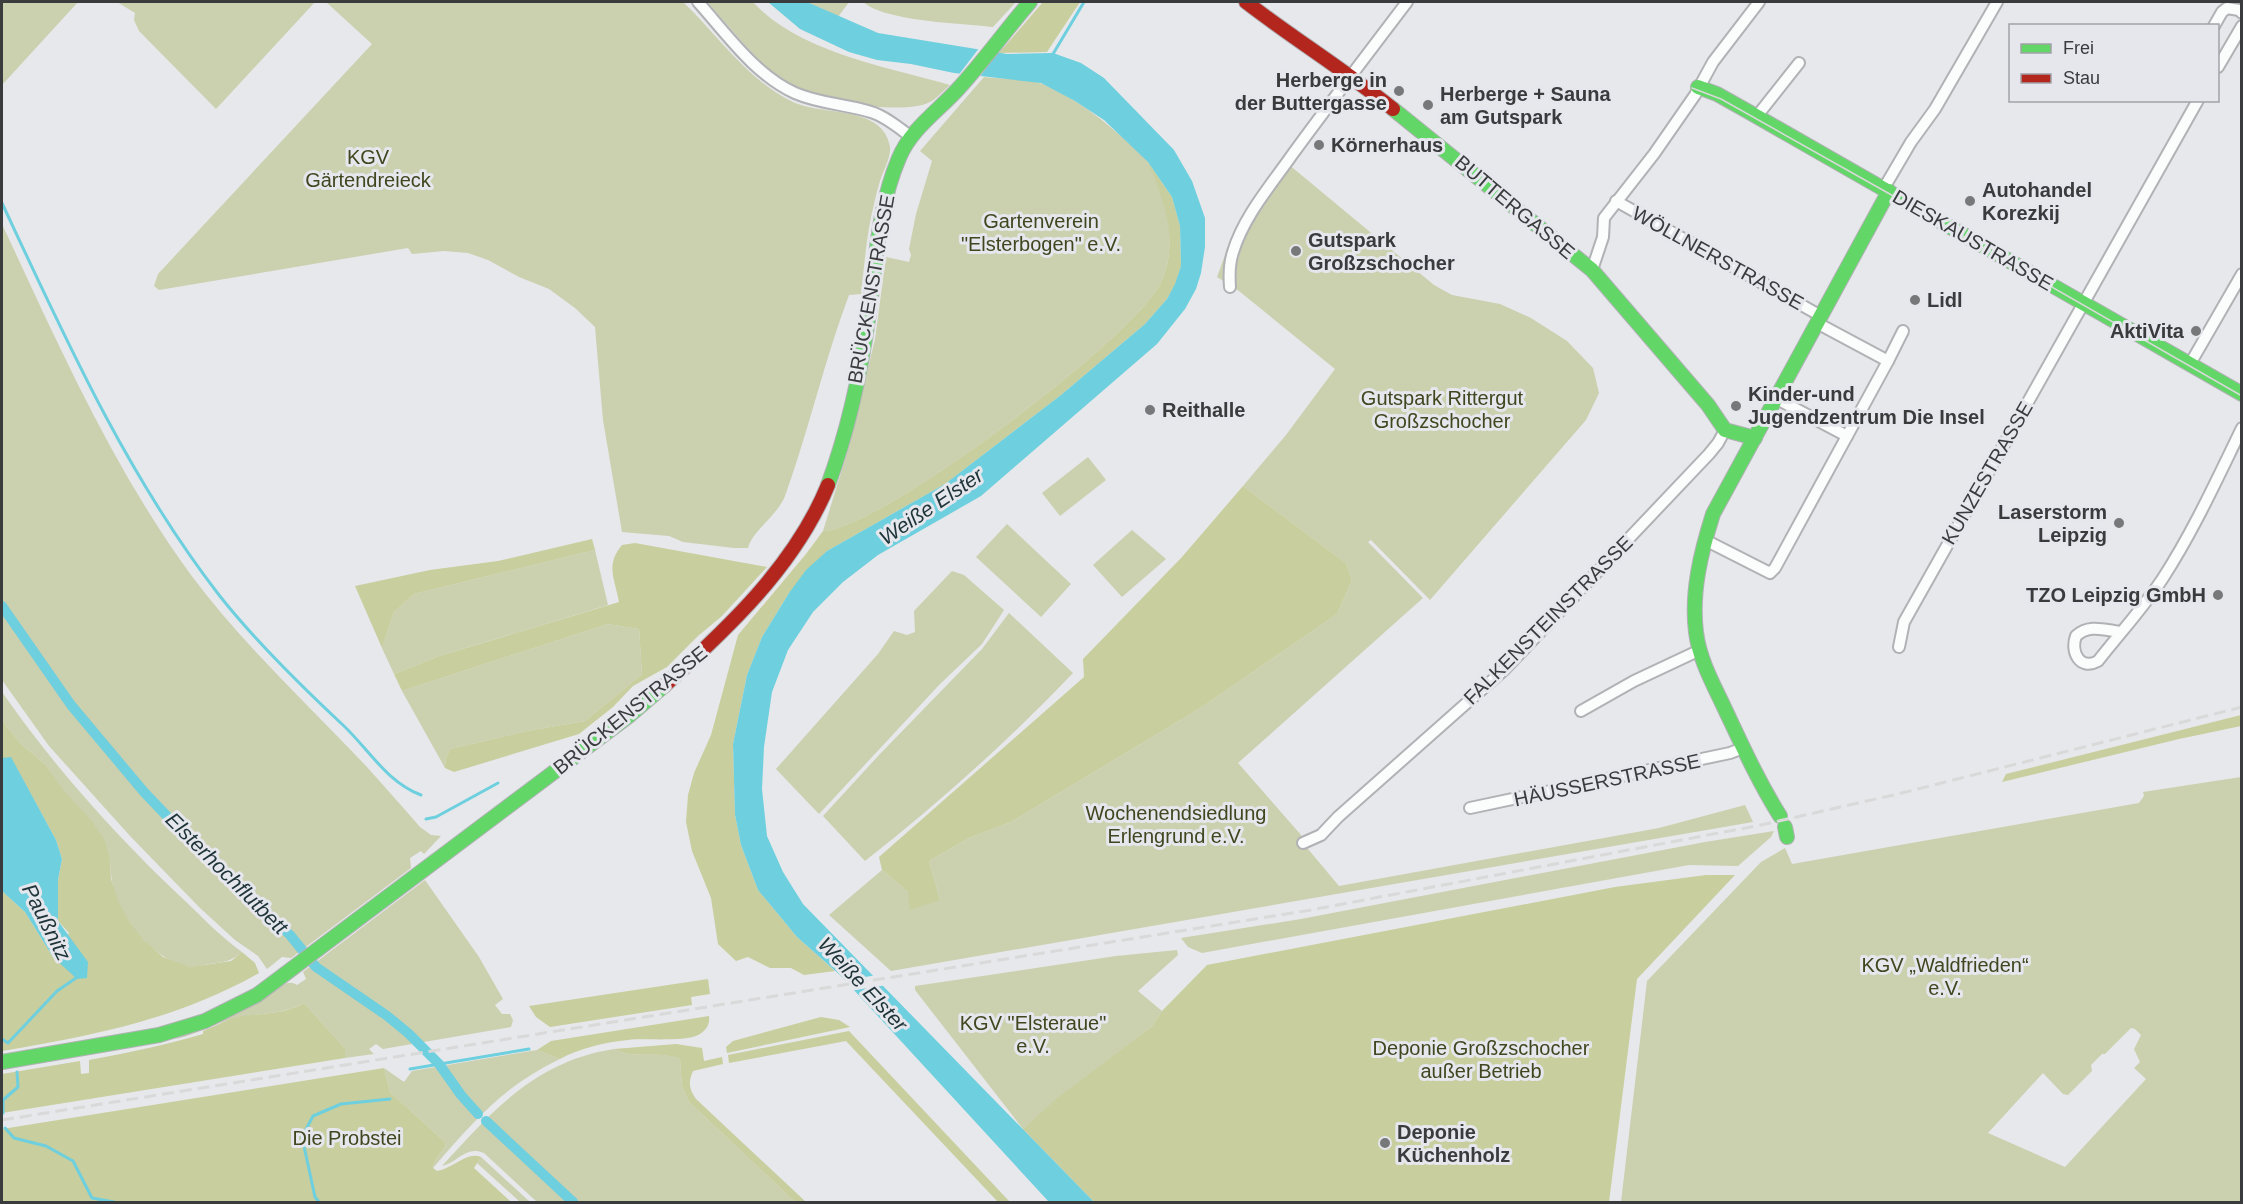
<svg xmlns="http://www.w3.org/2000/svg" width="2243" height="1204" viewBox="0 0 2243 1204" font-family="Helvetica,sans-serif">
<rect width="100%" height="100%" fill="#e7e8eb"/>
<g fill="#cbd0af" fill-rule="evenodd">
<path d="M 2,2 L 78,2 L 2,85 Z"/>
<path d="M 117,2 L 315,2 L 216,109 L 139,31 L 134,20 L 135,13 Z"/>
<path d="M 326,2 L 683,2 C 718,35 748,81 793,102 C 822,116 884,105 890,147 C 891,158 883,171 880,181 C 876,193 874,205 871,217 C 866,242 864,268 861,294 L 849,295 C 824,361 809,430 785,496 C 777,516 752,531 748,548 L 734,548 L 683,542 L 669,536 L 622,532 L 603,420 L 595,327 L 575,308 L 549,289 L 519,277 L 488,260 L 468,253 L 444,251 L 412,254 L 408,248 L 159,290 L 154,286 L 158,274 L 372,44 Z"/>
<path d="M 707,2 L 753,2 C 798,52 887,67 950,85 C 944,90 938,97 932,101 C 906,117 813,101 788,84 C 757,63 733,30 707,2 Z"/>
<path d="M 807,2 L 849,2 L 838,17 Z"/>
<path d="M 863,2 L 1016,2 L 993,27 C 961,23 887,22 863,2 Z"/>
<path d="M 984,77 C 1001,79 1028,78 1043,84 C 1077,99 1105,121 1132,146 C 1137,151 1145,156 1148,162 C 1152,167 1153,174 1155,179 C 1169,211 1176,246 1162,280 C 1141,334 877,531 823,531 L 849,447 L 875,339 L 886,257 L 909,262 L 911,255 L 909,249 L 916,214 L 932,161 L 920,151 Z"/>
<path d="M 1282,159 L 1434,285 L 1452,295 L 1500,304 L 1531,318 L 1567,341 L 1593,368 L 1599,393 L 1586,420 L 1430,600 L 1371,540 L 1368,542 L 1423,598 L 1238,763 L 1301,835 L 1303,843 L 1339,886 L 1659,828 L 1745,805 L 1753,822 L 891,971 L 829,915 L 882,870 L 908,892 L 940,900 L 929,861 L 969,838 L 1011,822 L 1202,707 L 1337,614 L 1352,580 L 1346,563 L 1243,486 L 1286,435 L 1335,369 L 1239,291 L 1217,277 L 1235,228 Z"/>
<path d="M 2,224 C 58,344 112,467 191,575 C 243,645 307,703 366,766 C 384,786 402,806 420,827 L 431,835 L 441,836 L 424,854 L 421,851 L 410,858 L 411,868 L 291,958 L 282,957 L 267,969 L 258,956 L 235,940 L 200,908 L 131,837 L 49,746 L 2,680 Z"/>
<path d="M 1088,457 L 1106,480 L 1060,516 L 1042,493 Z"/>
<path d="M 1007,524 L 1071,584 L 1041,617 L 976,557 Z"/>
<path d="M 1132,530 L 1166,559 L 1122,597 L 1093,565 Z"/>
<path d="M 595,550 L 608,605 L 439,656 L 394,674 L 382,648 L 394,612 L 414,594 Z"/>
<path d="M 952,571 L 964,575 L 1004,610 L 982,644 L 939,685 L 819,814 L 776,769 L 878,654 L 894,631 L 907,635 L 915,632 L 914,611 Z"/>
<path d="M 1009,613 L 1073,673 C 1008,741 939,803 865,861 L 823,816 L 879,755 L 982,649 Z"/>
<path d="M 608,624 L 639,629 L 642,674 L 585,721 L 527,731 L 450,749 L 446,758 L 445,768 L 402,691 Z"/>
<path d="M 2,692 C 54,767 117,837 184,900 C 203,918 221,937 242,952 C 230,962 224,962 208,964 C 203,965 195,967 190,967 C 160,963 128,927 117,901 C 112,888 111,875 110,860 L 46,765 L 22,745 L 3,722 Z"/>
<path d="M 2241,777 L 2241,1202 L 1621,1202 L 1647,981 L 1761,862 L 1785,848 L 1792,864 L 2139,803 L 2144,796 L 2143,792 ZM 2131,1028 L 2135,1029 L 2141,1035 L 2134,1049 L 2140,1062 L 2134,1068 L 2146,1079 L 2065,1167 L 1988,1133 L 2043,1073 L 2063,1094 L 2068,1095 L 2092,1071 L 2091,1065 L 2102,1054 L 2105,1054 Z"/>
<path d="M 1774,831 L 1771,837 L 1738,866 L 1689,865 L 1202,953 L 1188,947 L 1181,938 L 1301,919 L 1705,842 Z"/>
<path d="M 425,880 L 479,957 L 503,999 L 495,1005 L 502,1014 L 510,1014 L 513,1020 L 511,1027 L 383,1049 L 376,1044 L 369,1049 L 374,1054 L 345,1058 L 345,1048 L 304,1003 C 279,1016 259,1012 234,1019 C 214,1023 196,1035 175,1039 L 240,1012 L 287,983 L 293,983 L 297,985 L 306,979 L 303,972 Z"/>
<path d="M 1177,950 L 1178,955 L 1138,991 L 1162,1011 L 1152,1026 L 1057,1099 L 1023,1129 L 915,990 L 915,986 L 1116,956 Z"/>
<path d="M 614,1049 C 634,1060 660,1050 680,1059 L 682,1086 L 689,1102 L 795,1202 L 537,1202 L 484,1153 C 466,1145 458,1162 442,1166 C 492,1111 536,1061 614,1049 Z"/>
<path d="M 537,1050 L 560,1059 C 502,1087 475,1120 433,1168 C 433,1159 444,1152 446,1143 L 390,1092 L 384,1068 L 404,1082 L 412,1071 Z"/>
<path d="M 481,1157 L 530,1202 L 520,1202 L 477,1163 Z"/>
</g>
<g fill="#c8ce9d">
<path d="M 1043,2 L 1080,2 L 1047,52 L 999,53 Z"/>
<path d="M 1148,162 L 1172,197 L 1180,226 L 1181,266 L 1175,285 L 1167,299 L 1145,324 L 1061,395 L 945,484 L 827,551 L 789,593 L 762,637 L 747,675 L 733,744 L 735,815 L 741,845 L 758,890 L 797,937 L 835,971 L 804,975 L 791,968 L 770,968 L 748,957 L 736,961 L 718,944 L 711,898 L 692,851 L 686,822 L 688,795 L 694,773 L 711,735 L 738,635 L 806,554 L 823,531 C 877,531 1141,334 1162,280 C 1179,239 1164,201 1148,162 Z"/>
<path d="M 1243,486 L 1346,563 L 1352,580 L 1337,614 L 1202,707 L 1011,822 L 969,838 L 929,861 L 940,900 L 910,910 L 908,892 L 882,870 L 879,857 L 1084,677 L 1083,659 L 1182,557 Z"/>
<path d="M 592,539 L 595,550 L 414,594 L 394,612 L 382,648 L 355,586 L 430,570 L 498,561 Z"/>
<path d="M 635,543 L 767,567 L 722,616 L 698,636 L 667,667 L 633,686 L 613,707 L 579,734 L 454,772 L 445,768 L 446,758 L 450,749 L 527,731 L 585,721 L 642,674 L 639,629 L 608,624 L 402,691 L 394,674 L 439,656 L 619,602 C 615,579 605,565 622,545 Z"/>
<path d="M 2,712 L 3,722 L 22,745 L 46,765 L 64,791 L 91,820 L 105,841 L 110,860 L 111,879 L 118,901 L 130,923 L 144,940 L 163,957 L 190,967 L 231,961 L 242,952 L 255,963 L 259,973 C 175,1020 95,1035 2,1051 L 2,891 L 25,912 L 53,957 L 69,933 L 58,921 L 58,880 L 62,859 L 56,840 L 11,758 L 2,758 Z"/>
<path d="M 2241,715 L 2241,726 L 2179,739 L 2002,782 L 2006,774 Z"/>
<path d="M 1706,875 L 1735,875 L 1637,979 L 1609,1202 L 1094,1202 L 1023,1129 L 1056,1099 L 1152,1026 L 1162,1011 L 1207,965 L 1615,887 Z"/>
<path d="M 708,979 L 710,994 L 691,997 L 692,1005 L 550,1027 L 536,1017 L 529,1006 Z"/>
<path d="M 304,1003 L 345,1048 L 345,1058 L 2,1113 L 2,1074 L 80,1061 L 81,1074 L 89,1073 L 89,1060 C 128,1053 165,1045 203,1034 L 203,1031 C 213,1027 224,1021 234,1018 C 260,1012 280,1016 304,1003 Z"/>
<path d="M 709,1016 C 710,1025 706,1031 698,1035 C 687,1042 644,1038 628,1040 C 606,1042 580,1048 560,1059 L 537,1050 L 551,1041 Z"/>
<path d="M 821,1017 L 839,1020 L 850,1027 L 727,1053 L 726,1047 L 733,1041 Z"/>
<path d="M 849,1031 L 1009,1201 L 1011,1202 L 998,1202 L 846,1041 L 729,1063 L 728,1055 Z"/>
<path d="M 676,1044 L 702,1048 L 704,1061 L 722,1057 L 723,1064 L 693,1071 C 688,1082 689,1089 696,1099 L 806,1202 L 795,1202 L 689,1102 L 682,1086 L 680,1059 C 659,1050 634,1060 614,1049 Z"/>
<path d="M 384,1068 L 390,1092 L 446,1143 C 444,1152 433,1159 433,1168 L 437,1171 C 454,1168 467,1151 481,1157 L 474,1168 L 511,1202 L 2,1202 L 2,1129 Z"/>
</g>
<g fill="#6ecfde">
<path d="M 768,2 L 807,2 L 878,33 L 1007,54 L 1053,53 L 1081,63 L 1104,78 L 1174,150 L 1192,181 L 1205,218 L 1205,247 L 1201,273 L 1196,289 L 1185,309 L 1157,344 L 981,496 L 878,555 L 843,582 L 813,612 L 788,650 L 772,692 L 764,747 L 762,789 L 767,836 L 783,872 L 803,904 L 1094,1202 L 1049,1202 L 841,976 L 797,937 L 758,890 L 741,845 L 735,815 L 733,744 L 747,675 L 762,637 L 789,593 L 806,570 L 827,551 L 945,484 L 1061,395 L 1145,324 L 1167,299 L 1175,284 L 1181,266 L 1180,226 L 1172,197 L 1148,162 L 1104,120 L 1075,101 L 1041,83 L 954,73 L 911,64 L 877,60 L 849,52 L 800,29 Z"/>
<path d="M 11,757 L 56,840 L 62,859 L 58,880 L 58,921 L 88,962 L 87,978 L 77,979 L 53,957 L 25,912 L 2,891 L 2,758 Z"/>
</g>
<g fill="#e7e8eb">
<path d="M 980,47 L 1000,50 L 978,79 L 957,77 Z"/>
<path d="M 877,975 L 887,985 L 849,991 L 841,981 Z"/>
</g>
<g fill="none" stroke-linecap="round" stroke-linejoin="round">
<g stroke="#6ecfde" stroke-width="3">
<path d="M 1053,54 L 1084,2"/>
<path d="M 2,203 C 65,338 127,476 219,595 C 256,642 300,685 344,726 C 369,750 387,782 421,795"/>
<path d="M 426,819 L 436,817 L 498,783"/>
<path d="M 2,1039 L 8,1043 L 57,991 L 76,978"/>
<path d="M 410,1069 L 529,1049"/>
<path d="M 3,1113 L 3,1100 L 18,1087 L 17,1072"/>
<path d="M 5,1128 L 14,1138 L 46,1146 L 73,1161 L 92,1198 L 114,1202"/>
<path d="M 319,1202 L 315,1197 L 302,1137 L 313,1116 L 341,1104 L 390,1099"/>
</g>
<g stroke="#6ecfde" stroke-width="10">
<path d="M 2,606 L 71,705 L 144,792 L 185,835 L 290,935 L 316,967 L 386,1015 L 408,1033 L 439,1064 L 461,1095 L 478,1114"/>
<path d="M 486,1121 L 573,1202"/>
</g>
<defs>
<g id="street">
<path d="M 698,2 C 726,33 755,75 795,93 C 820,104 846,104 871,112 C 885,116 899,128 910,136"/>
<path d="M 2214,26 L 2222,12 L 2227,8 L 2239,10 L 2242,13"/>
<path d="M 2218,67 L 2242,26"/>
<path d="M 1757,116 L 1799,63"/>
<path d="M 1884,188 L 1911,142 L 1935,109 L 1997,2"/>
<path d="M 1616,201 L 1821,316"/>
<path d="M 1592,270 L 1603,237 L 1604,218 L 1654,154 L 1695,95 L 1713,62 L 1759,2"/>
<path d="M 1230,287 C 1229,274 1229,264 1233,252 C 1244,216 1271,185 1292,155 C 1330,103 1369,52 1407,2"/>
<path d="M 1888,361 L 1903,331"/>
<path d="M 2190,364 L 2242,274"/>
<path d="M 1777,399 L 1847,436"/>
<path d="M 1705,540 L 1770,573 L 1775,568 L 1888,361 L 1817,323"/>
<path d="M 2121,632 C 2104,630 2089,624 2076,636 C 2070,652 2080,671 2098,661 C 2120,633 2144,607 2163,578 C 2194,530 2217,479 2242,428"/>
<path d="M 1899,647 L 1904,622 L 2198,100"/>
<path d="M 1581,711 L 1634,681 L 1700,650"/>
<path d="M 1470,808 L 1730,753 L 1743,748"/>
<path d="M 1303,843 L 1321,835 L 1338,817 L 1505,669 L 1709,454 L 1718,443 L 1725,430"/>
</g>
<g id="fast">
<path d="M 1698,87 L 1717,94 L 1749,112 L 2242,394"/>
<path d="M 1393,109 L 1592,270 L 1708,405 L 1725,430 L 1755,438"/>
<path d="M 828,485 C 848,431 861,371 869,313 C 876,261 878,207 899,158 C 911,129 937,112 958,89 C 983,62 1005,31 1030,2"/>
<path d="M 1780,816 C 1758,781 1741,743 1723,705 C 1712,682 1699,658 1696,632 C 1691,592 1701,552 1713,514 L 1889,191"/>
<path d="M 1785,827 L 1787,837"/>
<path d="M 2,1062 L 159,1035 L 205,1021 L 257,995 L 630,715 L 664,686"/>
</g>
<g id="jam">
<path d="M 1246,2 C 1294,39 1346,71 1393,109"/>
<path d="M 664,686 C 727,629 795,566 828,485"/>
</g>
</defs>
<use href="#street" stroke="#b1b2b5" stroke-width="14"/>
<use href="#fast" stroke="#b1b2b5" stroke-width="16"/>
<use href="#jam" stroke="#b1b2b5" stroke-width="16"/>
<use href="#street" stroke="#fbfcfc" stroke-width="10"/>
<use href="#fast" stroke="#63d668" stroke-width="14"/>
<use href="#jam" stroke="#b3261e" stroke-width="14"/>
<path stroke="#d9d9d9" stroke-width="1.5" d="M 1692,88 L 1721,99 L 1888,193 L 2242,396"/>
<path stroke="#d9d9d9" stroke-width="3" stroke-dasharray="12 6" stroke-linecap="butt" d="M 2,1120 L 1311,910 L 1761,825 L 1898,794 L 2242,707"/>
</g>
<g fill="#77787a" stroke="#e5e7ed" stroke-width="2">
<circle cx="1399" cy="91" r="6"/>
<circle cx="1428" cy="105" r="6"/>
<circle cx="1319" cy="145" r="6"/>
<circle cx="1970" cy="201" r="6"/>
<circle cx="1296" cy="251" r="6"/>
<circle cx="1915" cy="300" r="6"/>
<circle cx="2196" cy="331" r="6"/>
<circle cx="1736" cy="406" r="6"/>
<circle cx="1150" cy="410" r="6"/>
<circle cx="2119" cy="523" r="6"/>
<circle cx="2218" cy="595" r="6"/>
<circle cx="1385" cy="1143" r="6"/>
</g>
<g text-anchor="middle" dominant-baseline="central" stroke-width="6" stroke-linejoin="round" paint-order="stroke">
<g font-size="20" font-weight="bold" fill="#3a3b3d" stroke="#e5e7ed" text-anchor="start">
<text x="1387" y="80" text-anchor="end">Herberge in<tspan x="1387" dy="23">der Buttergasse</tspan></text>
<text x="1440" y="94">Herberge + Sauna<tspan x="1440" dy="23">am Gutspark</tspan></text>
<text x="1331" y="145">Körnerhaus</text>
<text x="1982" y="190">Autohandel<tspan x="1982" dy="23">Korezkij</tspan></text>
<text x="1308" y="240">Gutspark<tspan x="1308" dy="23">Großzschocher</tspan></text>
<text x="1927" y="300">Lidl</text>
<text x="2184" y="331" text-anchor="end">AktiVita</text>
<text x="1748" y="394">Kinder-und<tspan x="1748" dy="23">Jugendzentrum Die Insel</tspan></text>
<text x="1162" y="410">Reithalle</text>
<text x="2107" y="512" text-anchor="end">Laserstorm<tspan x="2107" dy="23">Leipzig</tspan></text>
<text x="2206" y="595" text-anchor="end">TZO Leipzig GmbH</text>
<text x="1397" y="1132">Deponie<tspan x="1397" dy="23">Küchenholz</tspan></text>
</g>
<g font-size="20" fill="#42461f" stroke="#e5e7ed">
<text x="368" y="157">KGV<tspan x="368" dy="23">Gärtendreieck</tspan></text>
<text x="1041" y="221">Gartenverein<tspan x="1041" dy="23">"Elsterbogen" e.V.</tspan></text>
<text x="1442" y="398">Gutspark Rittergut<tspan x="1442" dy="23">Großzschocher</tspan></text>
<text x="1176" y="813">Wochenendsiedlung<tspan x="1176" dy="23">Erlengrund e.V.</tspan></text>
<text x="1945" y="965">KGV „Waldfrieden“<tspan x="1945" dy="23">e.V.</tspan></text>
<text x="1033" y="1023">KGV "Elsteraue"<tspan x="1033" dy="23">e.V.</tspan></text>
<text x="1481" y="1048">Deponie Großzschocher<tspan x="1481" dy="23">außer Betrieb</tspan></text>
<text x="347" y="1138">Die Probstei</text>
</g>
<g font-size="20" fill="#3a3b3d" stroke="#e5e7ed">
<text transform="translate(1515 207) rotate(40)">BUTTERGASSE</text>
<text transform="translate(1973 240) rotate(30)">DIESKAUSTRASSE</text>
<text transform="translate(1718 258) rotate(29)">WÖLLNERSTRASSE</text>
<text transform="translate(871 289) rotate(-80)">BRÜCKENSTRASSE</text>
<text transform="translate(1987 473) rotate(-60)">KUNZESTRASSE</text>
<text transform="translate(1548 620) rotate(-45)">FALKENSTEINSTRASSE</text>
<text transform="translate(630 710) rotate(-39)">BRÜCKENSTRASSE</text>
<text transform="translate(1607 780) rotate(-12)">HÄUSSERSTRASSE</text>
</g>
<g font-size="21" font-style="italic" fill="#1e3438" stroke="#e5e7ed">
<text transform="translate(931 506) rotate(-34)">Weiße Elster</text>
<text transform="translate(227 873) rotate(45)">Elsterhochflutbett</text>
<text transform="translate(47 922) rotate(63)">Paußnitz</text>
<text transform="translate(863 984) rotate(47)">Weiße Elster</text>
</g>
</g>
<rect width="2243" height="1204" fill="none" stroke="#3a3b3d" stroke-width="6"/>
<rect x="2009" y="24" width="210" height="78" fill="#e5e7ed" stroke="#a1a2a7" stroke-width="1.5"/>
<rect x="2021" y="44" width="30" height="9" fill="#63d668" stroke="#a1a2a7" stroke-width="1.5"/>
<text x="2063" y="54" font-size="18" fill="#3a3b3d">Frei</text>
<rect x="2021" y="74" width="30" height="9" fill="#b3261e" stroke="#a1a2a7" stroke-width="1.5"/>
<text x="2063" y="84" font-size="18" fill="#3a3b3d">Stau</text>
</svg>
